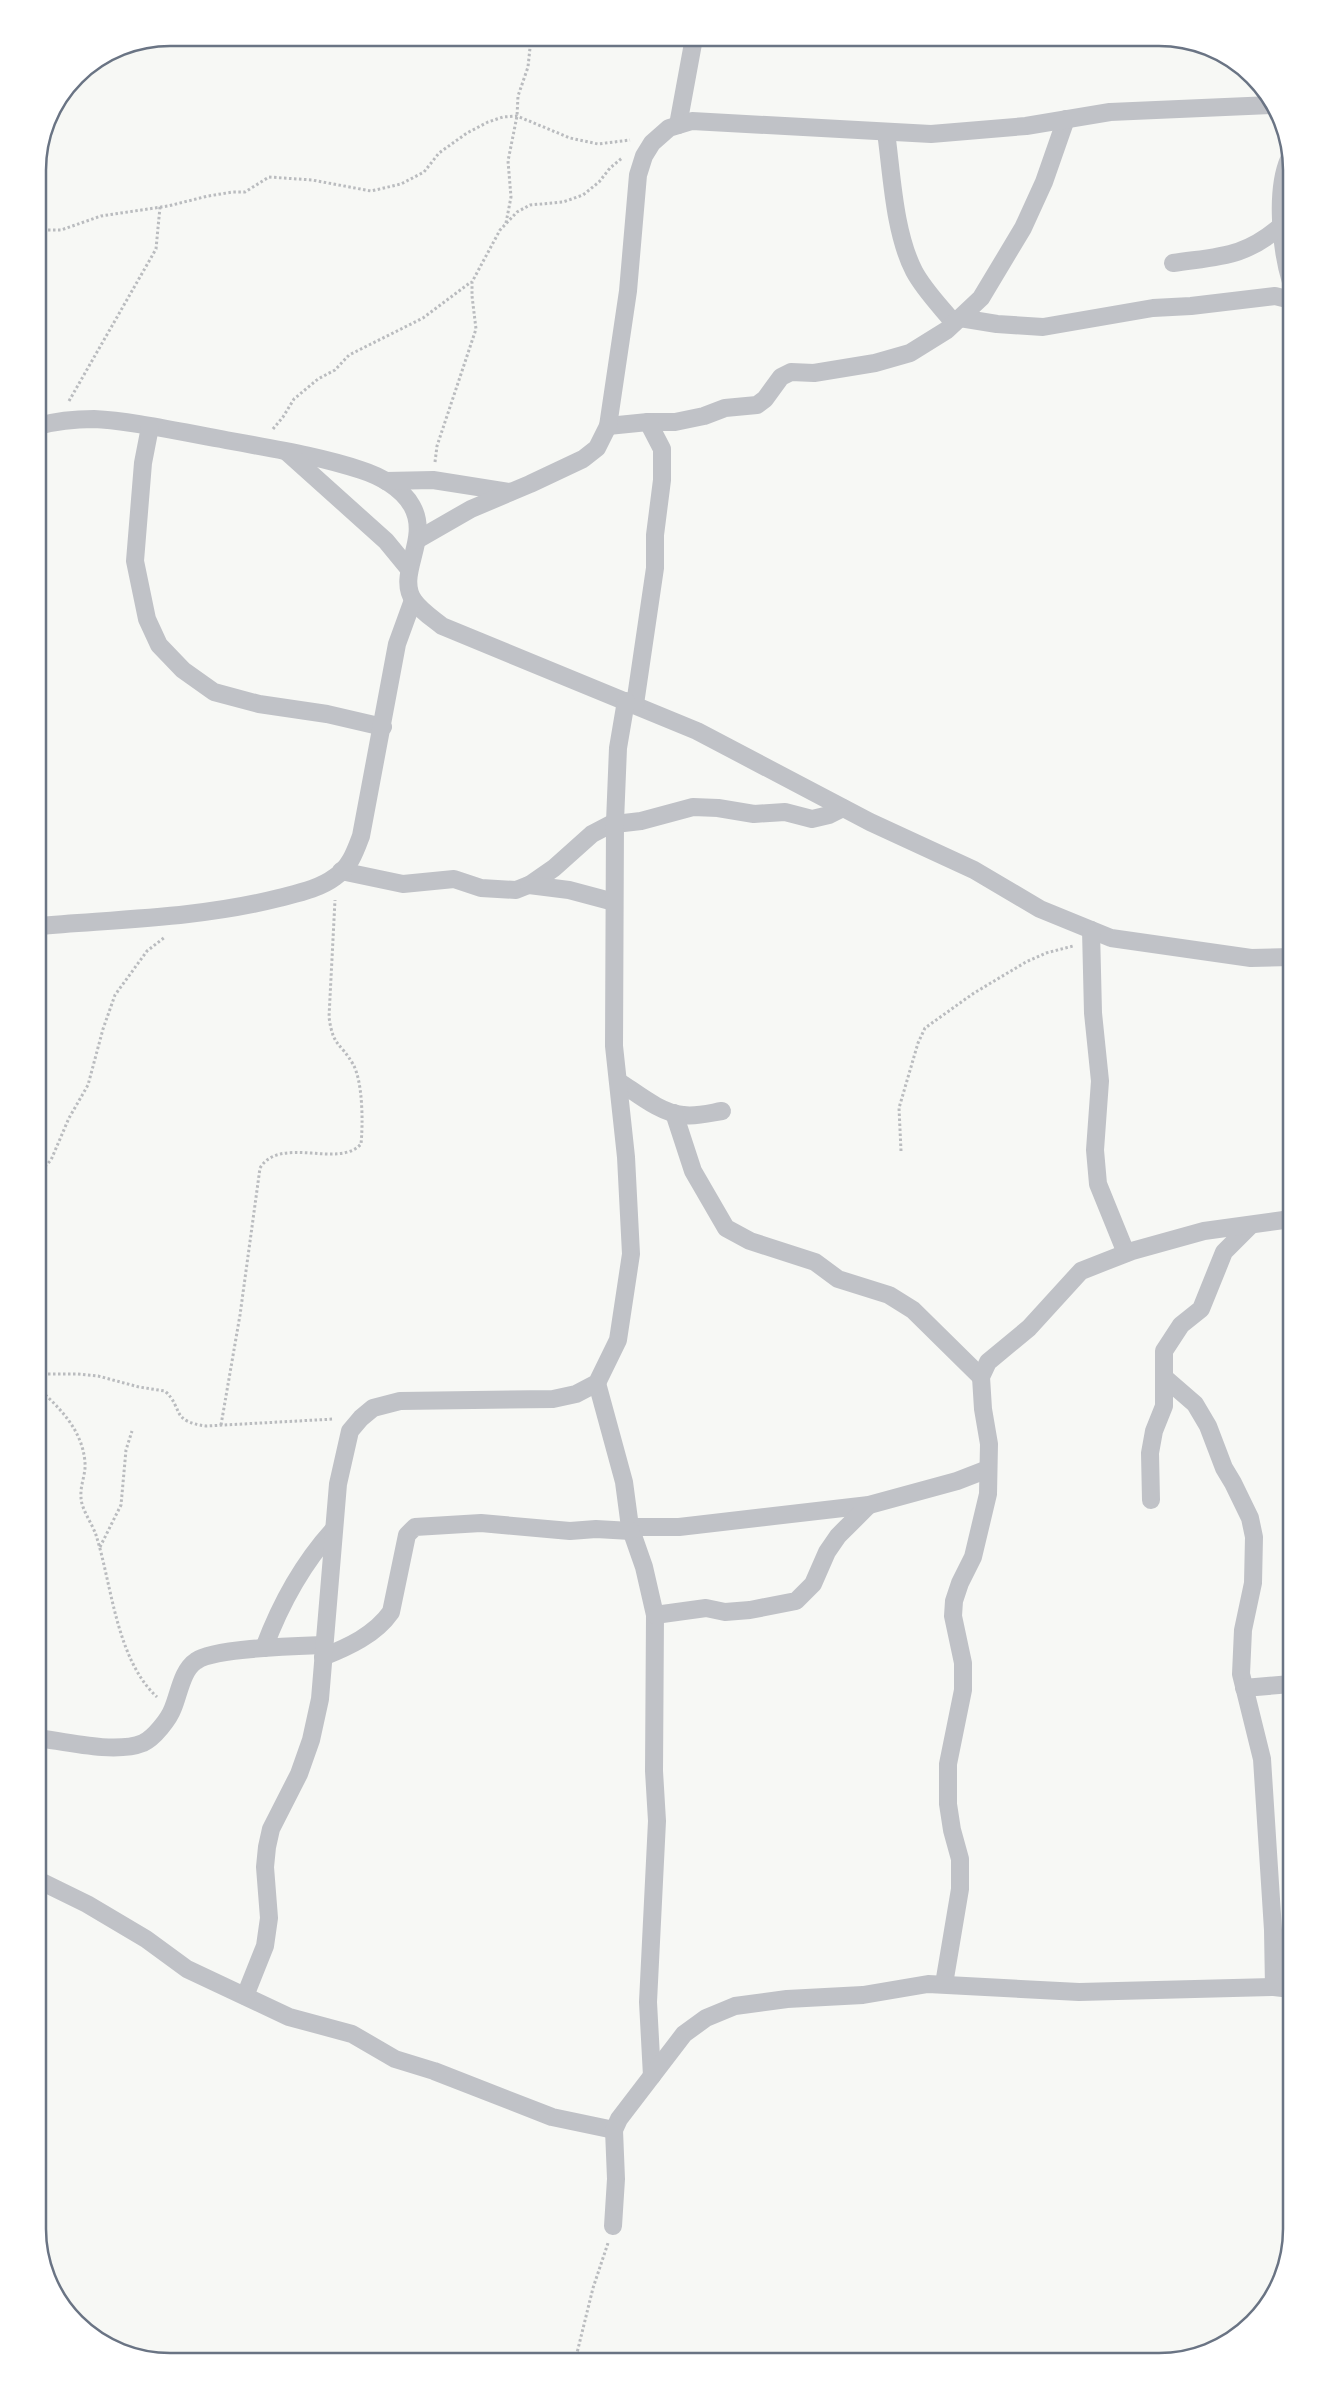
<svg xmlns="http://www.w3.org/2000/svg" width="1329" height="2399" viewBox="0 0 1329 2399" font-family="'Asap Condensed',sans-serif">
<rect width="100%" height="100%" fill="#f7f8f5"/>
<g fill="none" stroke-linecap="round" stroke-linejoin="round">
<g stroke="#babcbf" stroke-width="3" stroke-dasharray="2.5 2.5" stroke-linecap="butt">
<path d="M 506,223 L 511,197 L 508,161 L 517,116 L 518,96 L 528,67 L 531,38"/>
<path d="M 38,230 L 61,230 L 101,216 L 168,206 L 208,196 L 233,192 L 245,192 L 269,177 L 312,180 L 371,191 L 401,184 L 424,172 L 439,153 L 467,133 L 488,122 L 503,117 L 517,116 L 570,138 L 598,144 L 630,140"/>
<path d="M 69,401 L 156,249 L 160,207"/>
<path d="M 273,429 L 283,417 L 294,399 L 318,379 L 335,370 L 349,355 L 423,318 L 471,282"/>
<path d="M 435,462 L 437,446 L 476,329 L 472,296 L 472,282 L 500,230 L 517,212 L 530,205 L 563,202 L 583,195 L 599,182 L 610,168 L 622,158"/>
<path d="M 901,1151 L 899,1108 L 918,1043 L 925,1028 L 974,993 L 1026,962 L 1046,953 L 1073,946"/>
<path d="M 38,1174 L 51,1160 L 69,1118 L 88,1085 L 103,1029 L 115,995 L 147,951 L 165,937"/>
<path d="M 38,1374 L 77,1374 L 98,1376 L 139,1387 L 165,1391 C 184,1409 170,1421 206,1426 L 334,1419"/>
<path d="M 38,1388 C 60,1408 83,1431 85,1463 C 86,1474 80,1485 81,1497 C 81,1509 92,1523 96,1535 C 112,1585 116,1659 157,1697"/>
<path d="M 221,1425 L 240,1315 L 260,1168 C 280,1135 339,1169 361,1144 C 363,1124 363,1082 353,1064 C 340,1042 333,1047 329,1017 L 335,900"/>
<path d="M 100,1547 L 121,1505 L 126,1450 L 132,1431"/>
<path d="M 575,2361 L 593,2288 L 608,2243"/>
</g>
<g stroke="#c0c2c7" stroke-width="18">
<path d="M 678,125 L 694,38"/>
<path d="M 886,132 C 892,175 894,232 914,271 C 924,290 941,307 954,323"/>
<path d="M 1289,159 C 1275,191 1281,249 1291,282"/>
<path d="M 1173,263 C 1220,256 1244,258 1282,225"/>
<path d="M 960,318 L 997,324 L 1043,327 L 1153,308 L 1191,306 L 1275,296 L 1291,300"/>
<path d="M 38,426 C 56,421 75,419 94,419 C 135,421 180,432 221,439 C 267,448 316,455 361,470 C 380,476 402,488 412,506 C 431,540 395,574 414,601 C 421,611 432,618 442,626 L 697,731 L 870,822 L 974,870 L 1040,909 L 1111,938 L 1251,958 L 1291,957"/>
<path d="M 608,426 L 648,422 L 675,422 L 704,416 L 725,408 L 757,405 L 765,399 L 781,377 L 791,372 L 814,373 L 875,363 L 910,353 L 947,330 L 981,298 L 1023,228 L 1044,182 L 1066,119"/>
<path d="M 150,427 L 143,463 L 135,561 L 147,619 L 159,645 L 183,670 L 214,692 L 259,704 L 327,714 L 383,727"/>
<path d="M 288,453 L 386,541 L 409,569"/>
<path d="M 386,481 L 433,480 L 510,492"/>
<path d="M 417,540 L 471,509 L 530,484 L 583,459 L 597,448 L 608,426 L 628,291 L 638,175 L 644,156 L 652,143 L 669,128 L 692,121 L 931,134 L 1026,126 L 1110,112 L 1271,105"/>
<path d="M 635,704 L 655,568 L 655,535 L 662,480 L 662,449 L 648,422"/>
<path d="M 615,824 L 641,821 L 693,807 L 718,808 L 754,814 L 785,812 L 812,819 L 829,815 L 843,808"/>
<path d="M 341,871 L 403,884 L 454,879 L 481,888 L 516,890 L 531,884 L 554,868 L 592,834 L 615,822"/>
<path d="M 529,885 L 569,890 L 614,902"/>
<path d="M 38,926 C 119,919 200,918 279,898 C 298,893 319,889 335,877 C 350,867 355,852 361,836 L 397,644 L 413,600"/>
<path d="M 1091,930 L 1093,1013 L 1100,1081 L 1095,1150 L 1098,1184 L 1126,1253"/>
<path d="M 618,1081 C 637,1093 660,1113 683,1115 C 696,1117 710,1113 722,1111"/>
<path d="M 674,1113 L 693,1171 L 726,1228 L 750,1241 L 815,1262 L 838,1279 L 889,1295 L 913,1310 L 981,1377"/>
<path d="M 1165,1378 L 1195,1404 L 1208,1426 L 1224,1468 L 1233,1483 L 1250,1518 L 1254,1537 L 1253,1583 L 1243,1630 L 1241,1674 L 1262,1759 L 1273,1930 L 1274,1987"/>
<path d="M 597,1383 L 624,1482 L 630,1527 L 644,1567 L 655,1615 L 654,1771 L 657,1821 L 648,2002 L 652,2076"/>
<path d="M 1151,1500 L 1150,1453 L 1154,1431 L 1164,1406 L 1164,1351 L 1181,1325 L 1201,1309 L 1224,1252 L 1251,1225"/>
<path d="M 630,1527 L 679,1527 L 869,1505 L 957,1481 L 988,1469"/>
<path d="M 655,1615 L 706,1608 L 725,1612 L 750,1610 L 796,1601 L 813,1584 L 827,1552 L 838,1536 L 869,1505"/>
<path d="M 264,1648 C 280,1605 303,1563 334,1529"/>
<path d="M 323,1657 C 348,1647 375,1635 391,1612 L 407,1535 L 415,1527 L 481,1523 L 570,1531 L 596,1529 L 631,1531"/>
<path d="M 1244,1688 L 1291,1684"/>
<path d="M 38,1738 C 67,1742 116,1754 143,1743 C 154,1738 169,1719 173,1708 C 179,1694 182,1670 196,1661 C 213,1648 299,1646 324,1645"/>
<path d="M 38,1880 L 87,1904 L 146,1939 L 187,1969 L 289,2017 L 352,2034 L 395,2059 L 434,2071 L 552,2117 L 614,2130"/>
<path d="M 944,1984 L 960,1889 L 960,1859 L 952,1830 L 948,1804 L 948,1764 L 963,1690 L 963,1663 L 953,1616 L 954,1601 L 960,1583 L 973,1557 L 988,1494 L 989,1444 L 983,1409 L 981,1377 L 988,1362 L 1029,1328 L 1081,1271 L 1132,1251 L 1204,1231 L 1291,1219"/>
<path d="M 245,1996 L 265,1946 L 269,1918 L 265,1867 L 267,1847 L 271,1829 L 299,1774 L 311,1740 L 320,1699 L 338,1484 L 350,1431 L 361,1418 L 373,1408 L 400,1401 L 553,1399 L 576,1394 L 597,1383 L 618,1340 L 631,1254 L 626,1157 L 614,1046 L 615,822 L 618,748 L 626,701"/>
<path d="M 613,2226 L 616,2179 L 614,2130 L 619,2119 L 684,2034 L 706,2018 L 735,2006 L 787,1999 L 863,1995 L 928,1984 L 1079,1992 L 1274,1987 L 1291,1989"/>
</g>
</g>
<path d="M0 0H1329V2399H0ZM170 46H1159A124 124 0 0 1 1283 170V2229A124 124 0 0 1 1159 2353H170A124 124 0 0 1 46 2229V170A124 124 0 0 1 170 46Z" fill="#fff" fill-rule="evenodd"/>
<path fill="none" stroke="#6a7484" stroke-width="2.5" d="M170 46H1159A124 124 0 0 1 1283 170V2229A124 124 0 0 1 1159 2353H170A124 124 0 0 1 46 2229V170A124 124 0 0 1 170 46Z"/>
</svg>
